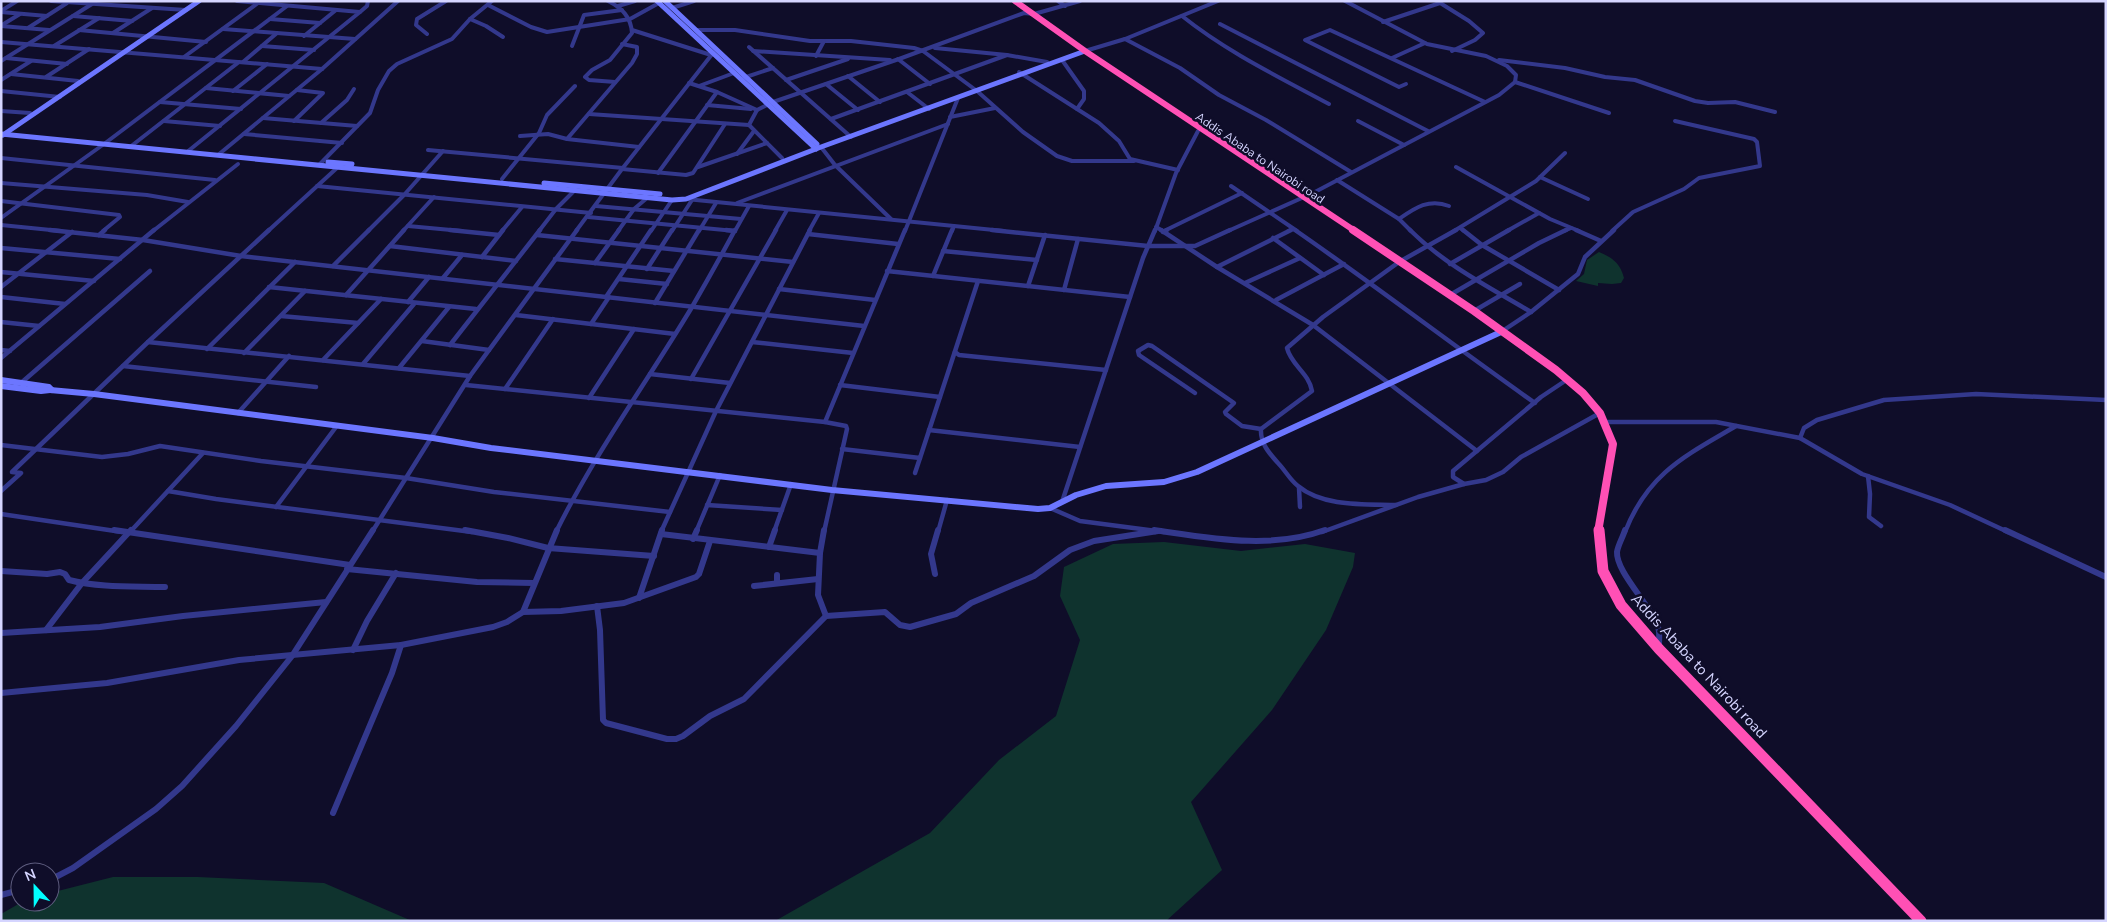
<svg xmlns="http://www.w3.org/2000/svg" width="2107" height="922" viewBox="0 0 2107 922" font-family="'Nunito Sans',sans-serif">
<rect width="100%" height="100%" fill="#0f0d29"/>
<g fill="#0f332e">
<path d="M 1599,252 C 1613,258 1620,263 1624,278 L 1621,283 L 1612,284 L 1598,283 L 1598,286 L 1576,281 L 1584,274 L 1587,260 Z"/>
<path d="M 1164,542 L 1241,551 L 1305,544 L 1355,553 L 1353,567 L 1326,630 L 1272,710 L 1191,802 L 1222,870 L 1166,921 L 775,921 L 930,833 L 999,760 L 1056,716 L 1080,640 L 1060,596 L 1064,567 L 1113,544 Z"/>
<path d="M 113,877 L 198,877 L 324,883 L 412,921 L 1,921 L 1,914 L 22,902 L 50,902 L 50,893 Z"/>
</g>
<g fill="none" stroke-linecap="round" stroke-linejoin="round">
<g stroke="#33388c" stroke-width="4">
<path d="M 51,1 L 186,10"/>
<path d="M 608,1 C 622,8 631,17 632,33 L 610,60 L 592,70 L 585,77 L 589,80 L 615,82"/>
<path d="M 1058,1 L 1065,6"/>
<path d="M 1437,1 L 1469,21 L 1483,33 L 1475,40 L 1452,51"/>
<path d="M 488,5 L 531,27 L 547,32 L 630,19 L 659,3"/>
<path d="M 618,6 L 635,1"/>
<path d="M 672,8 L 694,1"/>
<path d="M 1,11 L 17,1"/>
<path d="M 1,12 L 47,16"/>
<path d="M 360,12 L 367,6 L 368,1"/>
<path d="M 73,16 L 132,21"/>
<path d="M 1182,16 C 1227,52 1279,77 1329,104"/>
<path d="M 270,19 L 320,23"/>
<path d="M 470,19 L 486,26 L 503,37"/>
<path d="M 1383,22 L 1440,3"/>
<path d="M 1220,24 L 1428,131"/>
<path d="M 2,25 L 20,14"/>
<path d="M 1,26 L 49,30"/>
<path d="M 28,28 L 67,3"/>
<path d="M 223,29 L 355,39"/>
<path d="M 79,30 L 206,42"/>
<path d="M 632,30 L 711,55"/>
<path d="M 696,30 L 735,30 L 810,41 L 851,41 L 914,48 L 923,51 L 977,91 L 1023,132 L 1057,156 L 1072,161 L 1134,161"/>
<path d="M 113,33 L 152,8"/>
<path d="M 427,34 L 416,25 L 417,19 L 446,1"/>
<path d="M 304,36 L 336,10"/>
<path d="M 1125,39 L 1180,68 L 1219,95 L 1266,120 L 1351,172"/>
<path d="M 1,42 L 322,69"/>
<path d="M 54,46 L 99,18"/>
<path d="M 262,46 L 314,50"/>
<path d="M 572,46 L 584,15 L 622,10"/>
<path d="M 749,47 L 851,137"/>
<path d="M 935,48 L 1007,55 L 1047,62"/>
<path d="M 753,51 L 890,60"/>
<path d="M 1085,51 L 1125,39 L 1218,1"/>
<path d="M 816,56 L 824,41"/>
<path d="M 184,57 L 258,3"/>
<path d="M 6,58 L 67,64"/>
<path d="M 1392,58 L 1425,43"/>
<path d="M 898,59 L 930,84"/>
<path d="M 1062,60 L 1084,91 L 1084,99 L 1077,109"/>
<path d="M 1499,60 L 1565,68 L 1605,77 L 1635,80 L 1695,101 L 1708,103 L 1735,102 L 1775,112"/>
<path d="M 1,61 L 92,4"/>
<path d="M 243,62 L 277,33"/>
<path d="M 1019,72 L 1099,123 L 1119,141 L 1130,159 L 1178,170"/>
<path d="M 11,74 L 78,81"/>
<path d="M 848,76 L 880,102"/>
<path d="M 46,77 L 89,49"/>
<path d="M 743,78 L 773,68"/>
<path d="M 1,80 L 31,61"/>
<path d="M 786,80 L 848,59"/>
<path d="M 1515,82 L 1609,113"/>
<path d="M 689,83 L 717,92 L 757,110"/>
<path d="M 826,84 L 858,110"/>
<path d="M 1406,84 L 1399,87 L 1305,40 L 1330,30 L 1485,102"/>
<path d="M 699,86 L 734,73"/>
<path d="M 206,88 L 289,96"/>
<path d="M 1,91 L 60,97"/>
<path d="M 233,91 L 267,64"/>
<path d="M 907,92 L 929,109"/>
<path d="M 160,102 L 241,109"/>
<path d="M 707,105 L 751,109"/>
<path d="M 1,111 L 30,113"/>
<path d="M 589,114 L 749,125 L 757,110 L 773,102 L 899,59 L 1024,13 L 1034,14 L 1080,1"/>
<path d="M 950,117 L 995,108"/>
<path d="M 263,118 L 357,126"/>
<path d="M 831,119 L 1007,55"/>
<path d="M 164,121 L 220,126"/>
<path d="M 294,121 L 323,93 L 297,90"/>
<path d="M 1358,121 L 1404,145"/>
<path d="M 321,123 L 347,100 L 354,89"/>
<path d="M 749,125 L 782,158"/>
<path d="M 244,134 L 342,143"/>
<path d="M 520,136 L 548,134 L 567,139 L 639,147"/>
<path d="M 567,139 L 632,63 L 637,54 L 637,47 L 622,44"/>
<path d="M 130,147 L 239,62"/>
<path d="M 821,147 L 835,165 L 891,219"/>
<path d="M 428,150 L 623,168"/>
<path d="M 187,152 L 360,12 L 237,1"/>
<path d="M 737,154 L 754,131"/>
<path d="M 218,155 L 322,69 L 398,1"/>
<path d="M 1,158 L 215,180"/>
<path d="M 319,165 L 370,113 L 378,90 L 389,71 L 397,64 L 452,39 L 470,19 L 492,1"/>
<path d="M 698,167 L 767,143"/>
<path d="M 1456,167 L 1550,219 L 1579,231"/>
<path d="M 622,169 L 686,175 L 693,173 L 725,124"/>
<path d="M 658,173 L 717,92"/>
<path d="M 1540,177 L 1588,199"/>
<path d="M 502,179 L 539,133 L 547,115 L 575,86"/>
<path d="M 1337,180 L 1399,219 L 1411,231"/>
<path d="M 1,183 L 147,195 L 188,202"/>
<path d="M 317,186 L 591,213"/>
<path d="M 1231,186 L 1297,231"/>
<path d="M 686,199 L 1004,231"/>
<path d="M 1,201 L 119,215 L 120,217 L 103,231"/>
<path d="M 737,203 L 948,124"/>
<path d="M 596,206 L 741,219"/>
<path d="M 588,217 L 735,231"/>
<path d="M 1,218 L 104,144 L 287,6"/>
<path d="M 1399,219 C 1415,208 1429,198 1449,206"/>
<path d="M 1,225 L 61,231"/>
<path d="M 408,226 L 462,231"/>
<path d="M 1156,227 L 1163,231"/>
<path d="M 1460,228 L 1464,231"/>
<path d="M 153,231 L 238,164"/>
<path d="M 268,231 L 338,167"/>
<path d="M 368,231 L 404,195 L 443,151"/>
<path d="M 403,231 L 434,197"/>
<path d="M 502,231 L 522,207"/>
<path d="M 539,231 L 556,209 L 574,191"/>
<path d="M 576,231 L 622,169 L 713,53"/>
<path d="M 618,231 L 634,209 L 647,198"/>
<path d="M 651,231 L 672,200"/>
<path d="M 672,231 L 692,200"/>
<path d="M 699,231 L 716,203"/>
<path d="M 735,231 L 749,206"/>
<path d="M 775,231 L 787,210"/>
<path d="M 809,231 L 819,213"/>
<path d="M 905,231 L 958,98"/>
<path d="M 952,231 L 954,226"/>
<path d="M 1155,231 L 1176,173 L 1198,131"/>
<path d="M 1164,231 L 1242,193"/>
<path d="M 1228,231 L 1313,193 L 1499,95 L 1515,82 L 1516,75 L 1507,66 L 1486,56 L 1427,44 L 1345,1"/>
<path d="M 1288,231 L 1293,229"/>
<path d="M 1454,231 L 1536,181 L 1565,153"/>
<path d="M 1507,231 L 1539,213"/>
<path d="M 1564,231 L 1571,228"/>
<path d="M 1612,231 L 1633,212 L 1684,189 L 1699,178 L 1760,166 L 1757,142 L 1754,139 L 1675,121"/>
</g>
<g stroke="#33388c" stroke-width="4.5">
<path d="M 50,230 L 143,240 L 241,256 L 864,326"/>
<path d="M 450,230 L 499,235"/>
<path d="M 726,230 L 735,231"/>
<path d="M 992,230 L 1148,246 L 1195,246 L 1230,230"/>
<path d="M 1161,230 L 1217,267 L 1313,325 L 1477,451"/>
<path d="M 1295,230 C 1376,286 1454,346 1535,403"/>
<path d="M 1410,230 C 1445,265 1489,287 1531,312"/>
<path d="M 1463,230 L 1482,245 L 1559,290"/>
<path d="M 1576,230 L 1601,241"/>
<path d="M 1163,232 L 1167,230"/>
<path d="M 808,234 L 898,244"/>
<path d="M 99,235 L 105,230"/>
<path d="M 537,235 L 793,262"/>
<path d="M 1273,238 L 1324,275"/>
<path d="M 390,246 L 516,261"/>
<path d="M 1,248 L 120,259"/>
<path d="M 943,251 L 1037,260"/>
<path d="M 482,257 L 503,230"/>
<path d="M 555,259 L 674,271"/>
<path d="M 595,263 L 619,230"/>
<path d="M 1450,264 L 1509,230"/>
<path d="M 333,266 L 369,230"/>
<path d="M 1217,267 L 1291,230"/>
<path d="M 647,269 L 672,230"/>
<path d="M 887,271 L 1130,297"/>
<path d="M 1,272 L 94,281"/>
<path d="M 933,276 L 952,230"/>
<path d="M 443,278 L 462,255"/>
<path d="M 619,279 L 667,284"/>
<path d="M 1245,283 L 1300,258"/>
<path d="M 1028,286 L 1045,235"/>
<path d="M 1,287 L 72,232"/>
<path d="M 269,287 L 476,309"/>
<path d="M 779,289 L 875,300"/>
<path d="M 1064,290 L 1078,239"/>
<path d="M 346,295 L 404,230"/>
<path d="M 1450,295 L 1539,243 L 1566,230"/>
<path d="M 1,297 L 65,304"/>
<path d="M 606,297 L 651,230"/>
<path d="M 1276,300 L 1344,264"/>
<path d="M 408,302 L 429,277"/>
<path d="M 655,303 L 699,230"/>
<path d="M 1474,311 L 1520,284"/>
<path d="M 516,315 L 675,334"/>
<path d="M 281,316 L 358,323"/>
<path d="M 1,322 L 39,326"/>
<path d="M 591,324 L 609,297"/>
<path d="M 1501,332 L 1531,312 L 1578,274 L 1585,257 L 1614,230"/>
<path d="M 422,341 L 489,350"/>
<path d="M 148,342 L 470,376"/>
<path d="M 752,342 L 853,353"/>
<path d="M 450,345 L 540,230"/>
<path d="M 207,349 L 295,262"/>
<path d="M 1,350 L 10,351"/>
<path d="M 955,352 L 959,355 L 1106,370"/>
<path d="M 244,353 L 305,291"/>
<path d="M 1,358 L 154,230"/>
<path d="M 323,360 L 381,299"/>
<path d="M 363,364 L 414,304"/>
<path d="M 123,366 L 316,387"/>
<path d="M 399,368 L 449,307"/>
<path d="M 650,374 L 730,383"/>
<path d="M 691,379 L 776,230"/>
<path d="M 1568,379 L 1541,397 L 1453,471 L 1453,477 L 1464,484 L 1486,480 L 1503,472 L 1521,457 L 1600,413"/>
<path d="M 21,383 L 150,271"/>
<path d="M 466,385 L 825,422 L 846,426 L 847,429 L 824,532"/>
<path d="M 840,385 L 940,397"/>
<path d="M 505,389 L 553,319"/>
<path d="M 1195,393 L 1139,355 L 1138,351 L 1148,345 L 1152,346 L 1234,403 L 1225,412 L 1226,414 L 1242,426 L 1261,429"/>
<path d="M 589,398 L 634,329"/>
<path d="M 238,413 L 289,356"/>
<path d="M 825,422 L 905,230"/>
<path d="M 1605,422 L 1716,422 L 1800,438 L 1804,428 L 1817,420 L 1884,400 L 1976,394 L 2106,400"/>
<path d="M 929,430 L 1080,447"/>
<path d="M 1800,438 L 1862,474 L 1950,505 L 2008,532"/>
<path d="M 1,445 L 102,457 L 128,454 L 160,446 L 261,461 L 406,478 L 494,492 L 670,512"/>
<path d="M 842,449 L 920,458 L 978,281"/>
<path d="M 915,473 L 920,458"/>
<path d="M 1868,476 L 1870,494 L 1869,517 L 1881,526"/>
<path d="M 1299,488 L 1300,507"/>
<path d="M 1,491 L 21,473 L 12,472 L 148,342 L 269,230"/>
<path d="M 168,491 L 216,499 L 472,532"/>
<path d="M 1062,502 L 1143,258 L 1155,230"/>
<path d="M 707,505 L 782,510"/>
<path d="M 1396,505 C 1365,504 1323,507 1298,486 C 1290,480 1285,470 1278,463 C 1269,453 1260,443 1261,429 L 1312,391 C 1309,373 1291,365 1287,348 L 1323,317 L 1399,262 L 1456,230"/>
<path d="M 276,507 L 336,427"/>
<path d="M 1050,508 L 1080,521 L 1164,532"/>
<path d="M 1,514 L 122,532"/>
<path d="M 130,532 L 203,453"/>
<path d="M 372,532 L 470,376 L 577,230"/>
<path d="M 556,532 C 595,453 647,382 692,307 C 707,281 721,256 735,230"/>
<path d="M 661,532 L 716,411 L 810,230"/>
<path d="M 696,532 L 720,475"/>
<path d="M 774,532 L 791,484"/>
<path d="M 938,532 L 947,500"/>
<path d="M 1155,532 L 1158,531"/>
<path d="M 1322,532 L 1418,497 L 1464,484"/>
<path d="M 1625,532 C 1648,473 1685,456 1736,426"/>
</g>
<g stroke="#33388c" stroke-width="6">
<path d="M 114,530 L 350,565"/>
<path d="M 465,530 L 508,538 L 548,548 L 654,556"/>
<path d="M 824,530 L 820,553 L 818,595 L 826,616"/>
<path d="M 1154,530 C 1210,538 1270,550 1325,530"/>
<path d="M 1625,530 C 1623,537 1618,545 1617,552 C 1616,572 1650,604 1658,627 C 1660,632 1659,640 1659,646"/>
<path d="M 2005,530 L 2106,577"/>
<path d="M 661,534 L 820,553"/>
<path d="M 693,539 L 697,530"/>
<path d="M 769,547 L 775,530"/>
<path d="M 347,569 L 477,582 L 534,583"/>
<path d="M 1,571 L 47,574 L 60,572 L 65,574 L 69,580 C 100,588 133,586 165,587"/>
<path d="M 935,574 L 931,554 L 938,530"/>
<path d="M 777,575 L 777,583"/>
<path d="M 754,586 L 818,579"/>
<path d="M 639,598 L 662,530"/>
<path d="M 597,606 L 600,630 L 603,720 L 606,723 L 667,739 L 676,739 L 683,736 L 710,716 L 744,699 L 826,616 L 885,612 L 900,625 L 910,627 L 956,614 L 971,603 L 1034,576 L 1070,550 L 1094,541 L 1158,531"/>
<path d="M 523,612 L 557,530"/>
<path d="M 46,630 L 82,583 L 131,530"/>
<path d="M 1,633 L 100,627 L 183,616 L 326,602"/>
<path d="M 353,650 L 367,621 L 396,573"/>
<path d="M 1,693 L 107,683 L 239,660 L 401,645 L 493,627 L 507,622 L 523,612 L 561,611 L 624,603 L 696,577 L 699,574 L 710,541"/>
<path d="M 333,813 L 392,673 L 401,645"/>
<path d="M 50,880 L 73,868 L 156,809 L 182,786 L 236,726 L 292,656 L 373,530"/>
<path d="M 1,895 L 20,890"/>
</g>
<g stroke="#6c76ff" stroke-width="5">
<path d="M 657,1 L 816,149"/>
<path d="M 665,1 L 817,144"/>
<path d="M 1,134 L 672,200 L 686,199 L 821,147 L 1085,51"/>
<path d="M 3,135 L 199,1"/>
<path d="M 328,162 L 352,164"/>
<path d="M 544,183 L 660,194"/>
</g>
<g stroke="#6c76ff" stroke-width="6">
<path d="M 1,380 L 49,387 L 52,390"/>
<path d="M 1,386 L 41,391 L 50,390"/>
<path d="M 50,390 L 94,394 L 433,438 L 491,448 L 832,490 L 1038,509 L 1050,508 L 1076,495 L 1106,486 L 1164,482 L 1197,472 L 1501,332"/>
</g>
<path stroke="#ff50b5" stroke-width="6" d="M 1015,1 L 1085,51 L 1355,231"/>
<path stroke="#ff50b5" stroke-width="8" d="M 1353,230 L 1474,311 L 1556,370 L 1583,393 L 1600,413 L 1613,444 L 1598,532"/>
<path stroke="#ff50b5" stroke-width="11" d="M 1599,530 L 1603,571 L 1621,605 L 1659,649 L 1921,921"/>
</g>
<g text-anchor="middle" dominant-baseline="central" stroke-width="5" stroke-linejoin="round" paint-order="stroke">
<g font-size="12" fill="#d5d5ff" stroke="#0f0d29">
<text transform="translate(1260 158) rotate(34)">Addis Ababa to Nairobi road</text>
</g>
<g font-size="15" fill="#d5d5ff" stroke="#0f0d29">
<text transform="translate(1699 666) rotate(47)">Addis Ababa to Nairobi road</text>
</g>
</g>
<rect width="2107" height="922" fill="none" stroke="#d5d5ff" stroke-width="5"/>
<g transform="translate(35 887) rotate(338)"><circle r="24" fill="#0f0d29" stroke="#5e5d7f"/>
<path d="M0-4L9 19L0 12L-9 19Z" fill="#01feff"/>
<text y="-8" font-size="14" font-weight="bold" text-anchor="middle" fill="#d5d5ff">N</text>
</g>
</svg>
